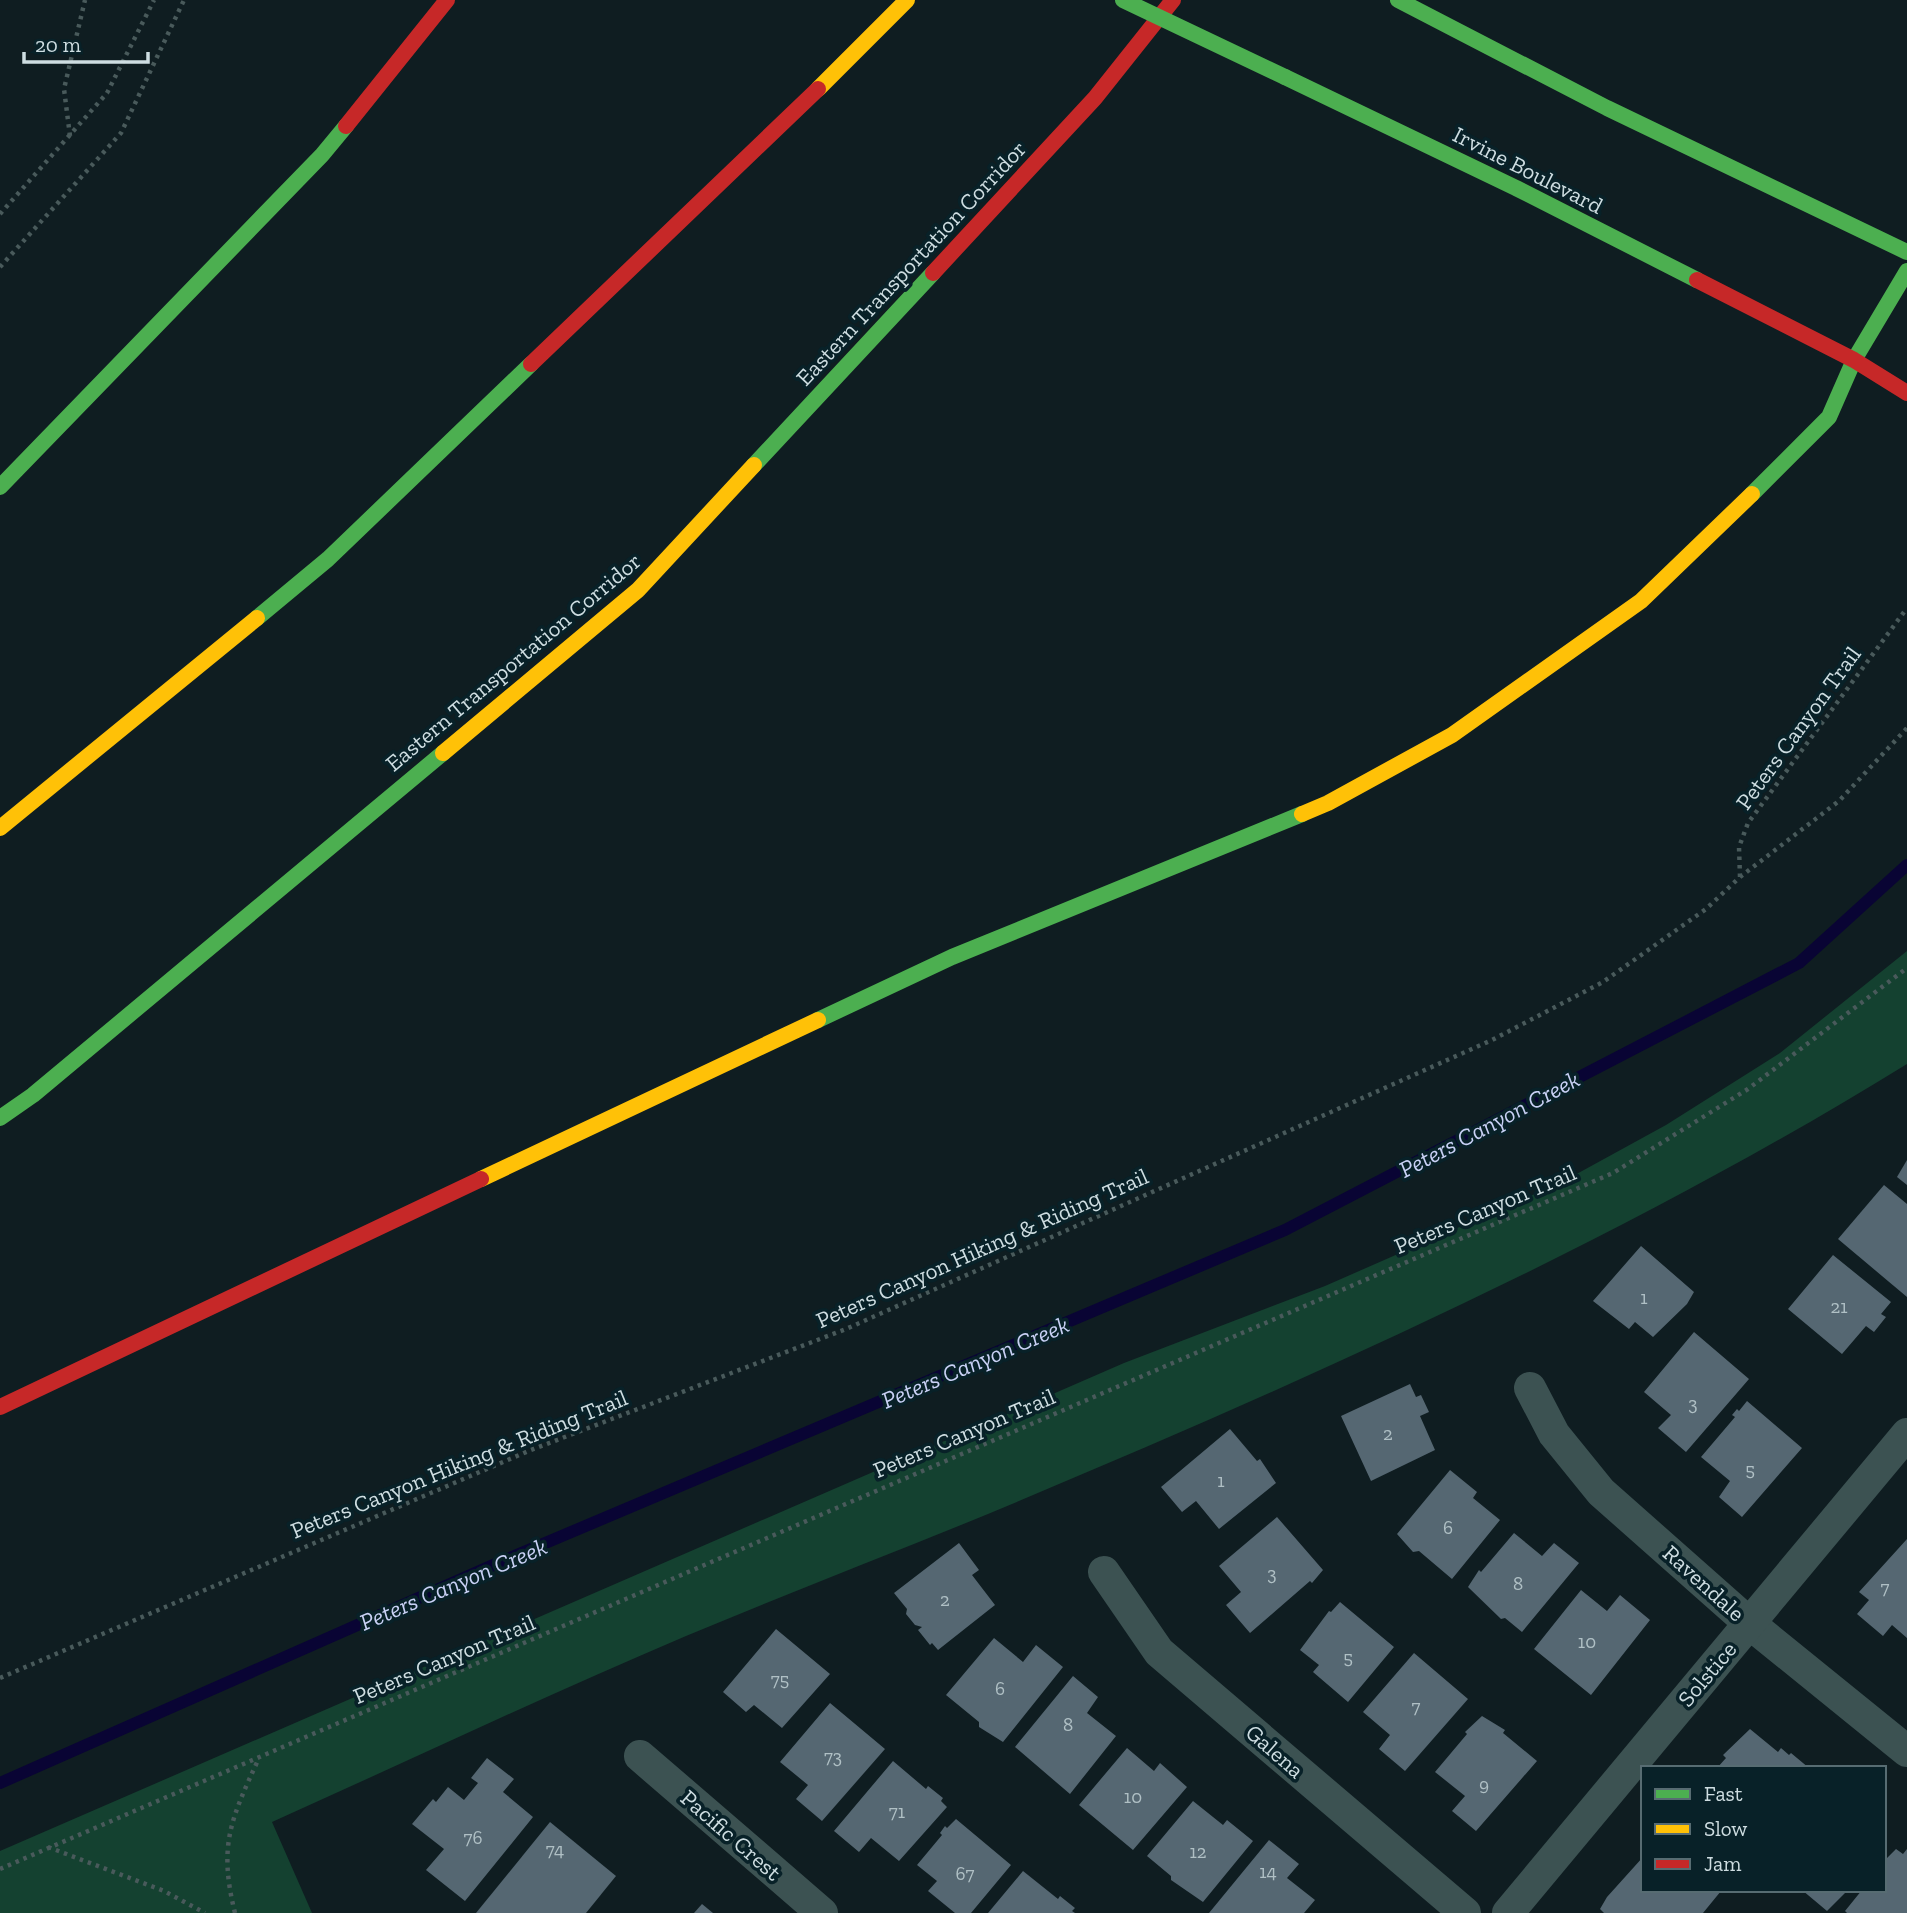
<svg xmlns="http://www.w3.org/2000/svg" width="1907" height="1913" viewBox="0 0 1907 1913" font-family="'Zilla Slab',serif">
<rect width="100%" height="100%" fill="#0f1d21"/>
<path fill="#144130" d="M 1907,951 L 1907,1064 C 1617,1243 1303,1382 988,1514 C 888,1555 786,1594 686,1636 C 547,1695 410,1760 272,1822 L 312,1913 L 0,1913 L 0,1851 L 1124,1363 L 1325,1286 L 1562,1182 L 1666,1125 L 1780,1053 Z"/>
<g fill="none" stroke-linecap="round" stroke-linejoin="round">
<path stroke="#090434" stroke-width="12" d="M 0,1783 L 491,1566 L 1285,1230 L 1799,963 L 1907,865"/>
</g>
<g fill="#556772">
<path d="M 1907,1160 L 1907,1185 L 1897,1177 Z"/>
<path d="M 1884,1185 L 1907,1204 L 1907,1297 L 1838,1239 Z"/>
<path d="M 1641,1246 L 1694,1292 L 1687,1304 L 1653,1337 L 1635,1322 L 1629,1329 L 1593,1301 Z"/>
<path d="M 1833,1255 L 1891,1302 L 1881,1314 L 1886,1317 L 1874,1332 L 1866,1326 L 1842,1354 L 1788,1309 Z"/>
<path d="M 1694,1332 L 1749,1379 L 1686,1452 L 1658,1428 L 1671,1415 L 1644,1392 Z"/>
<path d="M 1410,1384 L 1416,1397 L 1421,1395 L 1429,1412 L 1420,1416 L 1435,1450 L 1371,1481 L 1341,1416 Z"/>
<path d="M 1747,1401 L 1802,1448 L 1742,1517 L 1719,1497 L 1730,1481 L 1701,1457 L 1735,1417 L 1732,1415 L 1737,1409 L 1739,1411 Z"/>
<path d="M 1230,1429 L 1257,1461 L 1260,1459 L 1276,1483 L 1219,1529 L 1196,1501 L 1182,1512 L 1161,1487 Z"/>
<path d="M 1450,1470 L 1477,1492 L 1473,1498 L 1500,1520 L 1452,1579 L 1419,1551 L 1413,1552 L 1397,1534 Z"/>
<path d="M 1277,1517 L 1323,1570 L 1312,1583 L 1310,1581 L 1250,1633 L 1226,1605 L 1241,1592 L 1219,1566 Z"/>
<path d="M 1514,1533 L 1542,1556 L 1554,1543 L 1579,1563 L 1522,1632 L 1505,1618 L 1501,1619 L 1468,1587 L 1479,1570 L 1481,1572 Z"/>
<path d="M 1907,1539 L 1907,1638 L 1892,1625 L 1883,1636 L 1857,1614 L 1869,1600 L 1859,1592 Z"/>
<path d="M 959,1543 L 979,1570 L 972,1575 L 995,1605 L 938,1650 L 932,1643 L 930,1645 L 918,1630 L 922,1627 L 915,1625 L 906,1614 L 907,1609 L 894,1593 Z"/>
<path d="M 1581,1590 L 1607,1611 L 1620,1595 L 1650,1620 L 1591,1695 L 1534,1649 Z"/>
<path d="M 1340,1602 L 1394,1647 L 1348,1702 L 1313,1672 L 1319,1665 L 1300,1650 L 1329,1611 L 1331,1612 Z"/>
<path d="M 776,1629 L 830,1674 L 782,1728 L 754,1705 L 746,1712 L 723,1692 Z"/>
<path d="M 994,1638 L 1023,1662 L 1036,1645 L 1063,1667 L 1003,1742 L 979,1727 L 979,1722 L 946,1695 Z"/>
<path d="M 1414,1653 L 1468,1699 L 1405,1771 L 1379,1749 L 1390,1735 L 1363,1712 Z"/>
<path d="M 1073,1676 L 1098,1697 L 1087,1713 L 1116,1736 L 1070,1794 L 1015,1747 Z"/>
<path d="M 830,1703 L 885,1749 L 822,1821 L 796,1799 L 808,1785 L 780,1762 Z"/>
<path d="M 1482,1716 L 1505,1730 L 1503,1733 L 1537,1761 L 1476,1831 L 1452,1811 L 1465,1796 L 1435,1772 L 1467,1734 L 1465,1732 Z"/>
<path d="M 1750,1729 L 1778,1752 L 1781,1748 L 1789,1755 L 1791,1753 L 1809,1768 L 1717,1768 L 1726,1758 L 1723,1755 Z"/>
<path d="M 1127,1748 L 1154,1771 L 1160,1763 L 1187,1787 L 1133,1850 L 1079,1805 Z"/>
<path d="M 487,1758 L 514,1779 L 503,1792 L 533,1817 L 465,1901 L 426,1870 L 444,1849 L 412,1824 L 433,1799 L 436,1802 L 448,1787 L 464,1800 L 478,1783 L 471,1778 Z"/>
<path d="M 893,1761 L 926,1789 L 928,1786 L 943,1798 L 941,1801 L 947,1807 L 899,1861 L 871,1838 L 859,1852 L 834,1831 Z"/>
<path d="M 1193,1801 L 1223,1825 L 1227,1820 L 1253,1841 L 1203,1902 L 1171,1880 L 1171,1876 L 1147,1856 Z"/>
<path d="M 956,1819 L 1011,1865 L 971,1913 L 955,1913 L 928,1891 L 937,1881 L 917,1865 L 942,1835 L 940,1833 L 945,1826 L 947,1828 Z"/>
<path d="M 550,1822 L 616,1876 L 586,1913 L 476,1913 Z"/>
<path d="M 1269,1840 L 1299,1864 L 1287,1878 L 1315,1900 L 1304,1913 L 1209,1913 Z"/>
<path d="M 1896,1849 L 1903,1854 L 1907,1849 L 1907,1913 L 1847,1913 L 1845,1911 L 1862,1890 L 1884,1890 L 1884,1861 Z"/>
<path d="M 1643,1857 L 1643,1890 L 1721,1891 L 1703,1913 L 1604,1913 L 1600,1909 L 1607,1897 Z"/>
<path d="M 1023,1871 L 1058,1899 L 1060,1896 L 1075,1908 L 1072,1911 L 1075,1913 L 988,1913 Z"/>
<path d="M 1802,1890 L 1843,1890 L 1846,1892 L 1827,1911 Z"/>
<path d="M 702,1904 L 713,1913 L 694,1913 Z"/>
</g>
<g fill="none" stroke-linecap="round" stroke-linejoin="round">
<g stroke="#495a5b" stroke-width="4.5" stroke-dasharray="3.5 5" stroke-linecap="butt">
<path d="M 70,136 L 64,89 L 85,0"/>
<path d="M 0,214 L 107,93 L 154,0"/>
<path d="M 0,267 L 121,133 L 184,0"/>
<path d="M 1740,877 L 1739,847 L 1748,823 L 1907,608"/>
<path d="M 0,1678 L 531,1450 L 846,1329 L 1492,1040 L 1603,982 L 1706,909 L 1740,877 L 1839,801 L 1907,728"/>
<path d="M 48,1847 L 164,1891 L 205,1913"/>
<path d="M 0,1869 L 1613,1173 L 1748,1089 L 1907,968"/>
<path d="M 235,1913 C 218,1845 231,1819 259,1758"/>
</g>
<g stroke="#3c5252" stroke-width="32">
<path d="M 1530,1388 L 1554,1434 L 1601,1492 L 1749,1623 L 1907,1751"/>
<path d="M 1104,1572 L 1159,1652 L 1465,1913"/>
<path d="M 640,1756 L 822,1913"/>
<path d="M 1508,1913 L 1907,1434"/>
</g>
<g stroke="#4caf50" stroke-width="16">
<path d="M 1398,0 L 1607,108 L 1907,252"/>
<path d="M 1285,77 L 1516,188 L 1697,280"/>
<path d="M 754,465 L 933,273"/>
<path d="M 0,487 L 322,155 L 346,126"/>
<path d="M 1752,494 L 1829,417 L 1854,360 L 1907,271"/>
<path d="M 257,618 L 328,559 L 531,364"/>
<path d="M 818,1020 L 952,957 L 1302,814"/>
<path d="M 0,1118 L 33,1095 L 443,753"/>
</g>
<g stroke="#ffc107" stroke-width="16">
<path d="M 818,89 L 907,0"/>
<path d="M 443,753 L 638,590 L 754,465"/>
<path d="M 1302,814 L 1328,803 L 1452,735 L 1641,601 L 1752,494"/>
<path d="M 0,828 L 257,618"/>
<path d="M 481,1179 L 818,1020"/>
</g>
<g stroke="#c62828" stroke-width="16">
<path d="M 346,126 L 447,0"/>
<path d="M 933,273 L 1095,98 L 1173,0"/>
<path d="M 1697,280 L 1854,360 L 1907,393"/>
<path d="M 531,364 L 818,89"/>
<path d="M 0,1407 L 481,1179"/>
</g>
<path stroke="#4caf50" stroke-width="16" d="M 1123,0 L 1285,77"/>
</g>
<g text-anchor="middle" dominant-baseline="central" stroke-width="7" stroke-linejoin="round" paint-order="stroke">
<g font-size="19" fill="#b0c0c5">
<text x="1644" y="1297">1</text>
<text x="1839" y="1306">21</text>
<text x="1693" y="1403">3</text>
<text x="1388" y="1433">2</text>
<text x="1750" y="1469">5</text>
<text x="1221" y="1480">1</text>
<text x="1448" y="1527">6</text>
<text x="1272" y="1573">3</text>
<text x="1518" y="1583">8</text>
<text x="1885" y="1587">7</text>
<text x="945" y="1599">2</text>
<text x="1587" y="1641">10</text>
<text x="1348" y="1657">5</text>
<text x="780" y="1679">75</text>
<text x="1000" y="1688">6</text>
<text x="1416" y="1706">7</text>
<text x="1068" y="1724">8</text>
<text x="833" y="1756">73</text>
<text x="1484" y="1784">9</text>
<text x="1133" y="1796">10</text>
<text x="897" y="1811">71</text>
<text x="473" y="1837">76</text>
<text x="555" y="1849">74</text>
<text x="1198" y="1851">12</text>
<text x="1268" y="1871">14</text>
<text x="965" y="1873">67</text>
</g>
<g font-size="23" fill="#cedde1" stroke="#082128">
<text transform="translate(1528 170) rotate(27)">Irvine Boulevard</text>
<text transform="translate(911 263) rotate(-47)">Eastern Transportation Corridor</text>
<text transform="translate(513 662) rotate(-40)">Eastern Transportation Corridor</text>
<text transform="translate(1798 728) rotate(-54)">Peters Canyon Trail</text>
<text transform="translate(1485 1209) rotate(-23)">Peters Canyon Trail</text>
<text transform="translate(982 1248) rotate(-24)">Peters Canyon Hiking &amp; Riding Trail</text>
<text transform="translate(964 1433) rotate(-23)">Peters Canyon Trail</text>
<text transform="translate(459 1464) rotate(-22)">Peters Canyon Hiking &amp; Riding Trail</text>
<text transform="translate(1704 1583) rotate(42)">Ravendale</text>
<text transform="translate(444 1659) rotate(-23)">Peters Canyon Trail</text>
<text transform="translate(1707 1674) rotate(-50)">Solstice</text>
<text transform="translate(1275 1751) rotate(41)">Galena</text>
<text transform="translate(731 1835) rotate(41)">Pacific Crest</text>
</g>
<g font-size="24" font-style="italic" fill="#c9d1f5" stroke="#082128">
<text transform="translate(1489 1124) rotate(-28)">Peters Canyon Creek</text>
<text transform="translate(975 1362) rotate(-23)">Peters Canyon Creek</text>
<text transform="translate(453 1584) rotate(-23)">Peters Canyon Creek</text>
</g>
</g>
<rect x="1641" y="1766" width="245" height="126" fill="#082128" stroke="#576c72" stroke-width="2"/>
<rect x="1655" y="1789" width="35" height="10" fill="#4caf50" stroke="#576c72" stroke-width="2"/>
<text x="1704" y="1801" font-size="21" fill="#cedde1">Fast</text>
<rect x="1655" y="1824" width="35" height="10" fill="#ffc107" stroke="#576c72" stroke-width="2"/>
<text x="1704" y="1836" font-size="21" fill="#cedde1">Slow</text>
<rect x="1655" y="1859" width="35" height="10" fill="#c62828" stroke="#576c72" stroke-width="2"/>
<text x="1704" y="1871" font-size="21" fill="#cedde1">Jam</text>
<path d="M24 52v10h124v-10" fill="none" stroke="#cedde1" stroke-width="3.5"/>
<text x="35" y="52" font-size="21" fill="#cedde1" stroke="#082128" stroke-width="5" paint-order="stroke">20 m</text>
</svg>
